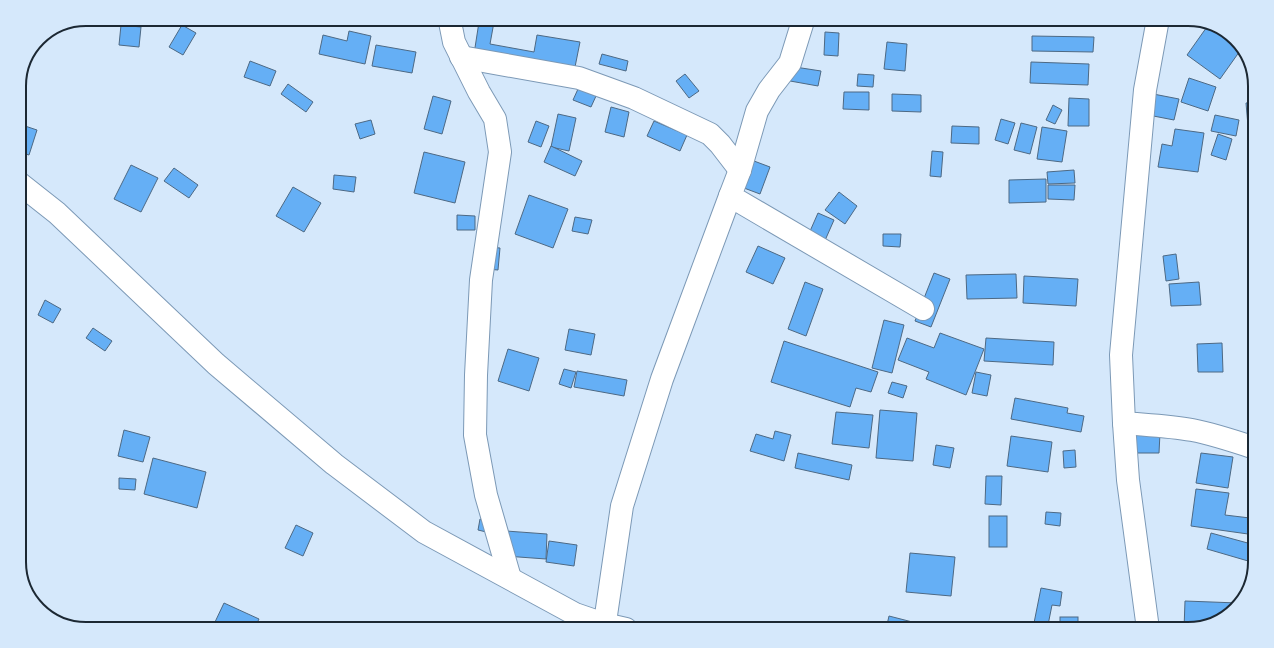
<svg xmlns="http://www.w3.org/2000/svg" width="1274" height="648" viewBox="0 0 1274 648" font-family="'PT Sans',sans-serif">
<rect width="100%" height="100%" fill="#d5e8fb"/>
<g fill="#65aff5" stroke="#4d6984">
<path d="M 479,22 L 494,22 L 490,44 L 534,52 L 537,35 L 580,42 L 574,72 L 474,54 Z"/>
<path d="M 1209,24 L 1218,26 L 1242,48 L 1220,79 L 1187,55 Z"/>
<path d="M 121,25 L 141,27 L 139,47 L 119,45 Z"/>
<path d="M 182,25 L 196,33 L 183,55 L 169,47 Z"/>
<path d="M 349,31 L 371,36 L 365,64 L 319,54 L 323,35 L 347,41 Z"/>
<path d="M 825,32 L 839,33 L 838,56 L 824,55 Z"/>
<path d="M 1032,36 L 1094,37 L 1093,52 L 1032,51 Z"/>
<path d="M 887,42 L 907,44 L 905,71 L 884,69 Z"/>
<path d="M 376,45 L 416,52 L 412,73 L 372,66 Z"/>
<path d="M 602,54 L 628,61 L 626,71 L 599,64 Z"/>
<path d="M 250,61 L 276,71 L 270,86 L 244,77 Z"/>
<path d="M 1031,62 L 1089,64 L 1088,85 L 1030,83 Z"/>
<path d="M 782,65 L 821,71 L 818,86 L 779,79 Z"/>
<path d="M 685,74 L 699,91 L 689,98 L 676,81 Z"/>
<path d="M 858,74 L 874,75 L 873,87 L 857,86 Z"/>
<path d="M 1189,78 L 1216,87 L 1208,111 L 1181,102 Z"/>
<path d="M 288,84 L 313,102 L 306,112 L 281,94 Z"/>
<path d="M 578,89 L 596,96 L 591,107 L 573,100 Z"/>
<path d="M 844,92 L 869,92 L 869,110 L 843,109 Z"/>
<path d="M 1143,92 L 1179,99 L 1174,120 L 1138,113 Z"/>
<path d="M 892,94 L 921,95 L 921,112 L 892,111 Z"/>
<path d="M 433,96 L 451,101 L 442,134 L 424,129 Z"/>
<path d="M 1069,98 L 1089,99 L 1089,126 L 1068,126 Z"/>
<path d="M 1255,102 L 1255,138 L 1249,138 L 1246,103 Z"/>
<path d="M 1053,105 L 1062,110 L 1055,124 L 1046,120 Z"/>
<path d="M 611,107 L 629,112 L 624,137 L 605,132 Z"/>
<path d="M 558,114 L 576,118 L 569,151 L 551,147 Z"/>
<path d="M 1215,115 L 1239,120 L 1236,136 L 1211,131 Z"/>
<path d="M 1001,119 L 1015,123 L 1008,144 L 995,140 Z"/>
<path d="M 371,120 L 375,134 L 360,139 L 355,124 Z"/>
<path d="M 536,121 L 549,126 L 541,147 L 528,142 Z"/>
<path d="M 654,121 L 687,135 L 680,151 L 647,136 Z"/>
<path d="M 1021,123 L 1037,127 L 1030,154 L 1014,150 Z"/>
<path d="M 19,124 L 37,130 L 29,155 L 19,152 Z"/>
<path d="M 952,126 L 979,127 L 979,144 L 951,143 Z"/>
<path d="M 1042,127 L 1067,131 L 1062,162 L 1037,159 Z"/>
<path d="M 1175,129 L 1204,133 L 1198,172 L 1158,167 L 1162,144 L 1172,146 Z"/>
<path d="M 1218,134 L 1232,139 L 1226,160 L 1211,155 Z"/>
<path d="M 551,146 L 582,161 L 575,176 L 544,162 Z"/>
<path d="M 932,151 L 943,152 L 941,177 L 930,176 Z"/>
<path d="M 424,152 L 465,162 L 455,203 L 414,193 Z"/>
<path d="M 754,161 L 770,167 L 760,194 L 744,188 Z"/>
<path d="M 131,165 L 158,178 L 141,212 L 114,199 Z"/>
<path d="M 174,168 L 198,185 L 189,198 L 164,181 Z"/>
<path d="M 1074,170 L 1075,183 L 1048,184 L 1047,172 Z"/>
<path d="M 334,175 L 356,177 L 354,192 L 333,189 Z"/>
<path d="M 1046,179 L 1046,202 L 1009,203 L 1009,180 Z"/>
<path d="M 1048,185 L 1075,185 L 1074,200 L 1048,199 Z"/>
<path d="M 293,187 L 321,203 L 304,232 L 276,216 Z"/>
<path d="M 839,192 L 857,206 L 845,224 L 825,210 Z"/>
<path d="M 529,195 L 568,209 L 553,248 L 515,234 Z"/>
<path d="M 818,213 L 834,220 L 823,245 L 807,238 Z"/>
<path d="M 457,215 L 475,216 L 475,230 L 457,230 Z"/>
<path d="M 575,217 L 592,220 L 588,234 L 572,231 Z"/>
<path d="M 883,234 L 901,234 L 900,247 L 883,246 Z"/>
<path d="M 477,246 L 500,248 L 498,270 L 475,268 Z"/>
<path d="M 758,246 L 785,258 L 773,284 L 746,272 Z"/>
<path d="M 1176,254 L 1179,279 L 1166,281 L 1163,256 Z"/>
<path d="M 934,273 L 950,279 L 931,327 L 915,321 Z"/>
<path d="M 1016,274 L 1017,298 L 967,299 L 966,275 Z"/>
<path d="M 1024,276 L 1078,279 L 1076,306 L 1023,303 Z"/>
<path d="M 805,282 L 823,289 L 806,336 L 788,329 Z"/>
<path d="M 1199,282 L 1201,305 L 1171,306 L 1169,284 Z"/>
<path d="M 45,300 L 61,309 L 53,323 L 38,315 Z"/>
<path d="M 884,320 L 904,325 L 892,373 L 872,368 Z"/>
<path d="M 93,328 L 112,341 L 105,351 L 86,338 Z"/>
<path d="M 569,329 L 595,334 L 591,355 L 565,350 Z"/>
<path d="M 940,333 L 984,349 L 966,395 L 926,379 L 929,372 L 898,360 L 907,338 L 934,348 Z"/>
<path d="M 986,338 L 1054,342 L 1053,365 L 984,361 Z"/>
<path d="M 784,341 L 878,372 L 871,392 L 856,388 L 850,407 L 771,382 Z"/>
<path d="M 1222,343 L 1223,372 L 1198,372 L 1197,344 Z"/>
<path d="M 508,349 L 539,358 L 529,391 L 498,381 Z"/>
<path d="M 564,369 L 576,372 L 571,388 L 559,384 Z"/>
<path d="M 577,371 L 627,380 L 624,396 L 574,387 Z"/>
<path d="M 976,372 L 991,375 L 987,396 L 972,393 Z"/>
<path d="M 892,382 L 907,386 L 903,398 L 888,393 Z"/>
<path d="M 1015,398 L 1068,408 L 1067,413 L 1084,416 L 1081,432 L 1011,419 Z"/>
<path d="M 880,410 L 917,413 L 913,461 L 876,458 Z"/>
<path d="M 836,412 L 873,415 L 869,448 L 832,444 Z"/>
<path d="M 124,430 L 150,437 L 143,462 L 118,456 Z"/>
<path d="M 775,431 L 791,435 L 784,461 L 750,451 L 756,434 L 773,439 Z"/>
<path d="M 1130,432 L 1160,433 L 1159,453 L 1129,453 Z"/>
<path d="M 1011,436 L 1052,442 L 1048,472 L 1007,466 Z"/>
<path d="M 936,445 L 954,448 L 950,468 L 933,465 Z"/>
<path d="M 1075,450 L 1076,467 L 1064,468 L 1063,451 Z"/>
<path d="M 798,453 L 852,465 L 849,480 L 795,468 Z"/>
<path d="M 1201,453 L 1233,457 L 1228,488 L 1196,483 Z"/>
<path d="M 153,458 L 206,472 L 197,508 L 144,494 Z"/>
<path d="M 986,476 L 1002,476 L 1001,505 L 985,504 Z"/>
<path d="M 119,478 L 136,479 L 135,490 L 119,489 Z"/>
<path d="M 1196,489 L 1229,493 L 1225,515 L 1250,518 L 1248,534 L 1191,526 Z"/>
<path d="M 1046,512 L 1061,513 L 1060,526 L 1045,524 Z"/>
<rect x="989" y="516" width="18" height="31"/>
<path d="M 480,519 L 502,524 L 499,535 L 478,530 Z"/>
<path d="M 296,525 L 313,533 L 303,556 L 285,548 Z"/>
<path d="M 506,531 L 547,534 L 546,559 L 505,556 Z"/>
<path d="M 1211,533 L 1255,545 L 1255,563 L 1207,549 Z"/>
<path d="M 549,541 L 577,545 L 574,566 L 546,562 Z"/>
<path d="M 910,553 L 955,557 L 951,596 L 906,592 Z"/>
<path d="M 1041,588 L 1062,592 L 1060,606 L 1052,605 L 1048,625 L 1034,623 Z"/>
<path d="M 1185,601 L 1238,603 L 1225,618 L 1189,629 L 1184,629 Z"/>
<path d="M 224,603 L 259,619 L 254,629 L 230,629 L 215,622 Z"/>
<path d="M 889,616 L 928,626 L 927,629 L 886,629 Z"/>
<rect x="1060" y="617" width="18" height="12"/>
</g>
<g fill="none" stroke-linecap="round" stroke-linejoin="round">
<defs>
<g id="minor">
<path d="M 803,21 L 790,63 L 769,90 L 757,111 L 740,170 L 730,196 L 923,309"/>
<path d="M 450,22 L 454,42 L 479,92 L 495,119 L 500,152 L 481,280 L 476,375 L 475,435 L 486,495 L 510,578"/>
<path d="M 461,57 L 579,78 L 634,98 L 710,134 L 720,144 L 740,170"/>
<path d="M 19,183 L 57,213 L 216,364 L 334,464 L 424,532 L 575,614 L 604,624 L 626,629"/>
<path d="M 1124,423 C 1146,425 1170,426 1192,430 C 1213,434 1234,441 1255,448"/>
<path d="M 604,629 L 622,506 L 662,379 L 730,196"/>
<path d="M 1148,629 L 1128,480 L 1124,423 L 1121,355 L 1145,90 L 1158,19"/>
</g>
</defs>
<use href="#minor" stroke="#7c99b6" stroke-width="24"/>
<use href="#minor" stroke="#fff" stroke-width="22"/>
</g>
<path d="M0 0H1274V648H0ZM86 26H1188A60 60 0 0 1 1248 86V562A60 60 0 0 1 1188 622H86A60 60 0 0 1 26 562V86A60 60 0 0 1 86 26Z" fill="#d5e8fb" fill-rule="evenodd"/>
<path fill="none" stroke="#1c2833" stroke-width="2" d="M86 26H1188A60 60 0 0 1 1248 86V562A60 60 0 0 1 1188 622H86A60 60 0 0 1 26 562V86A60 60 0 0 1 86 26Z"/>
</svg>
